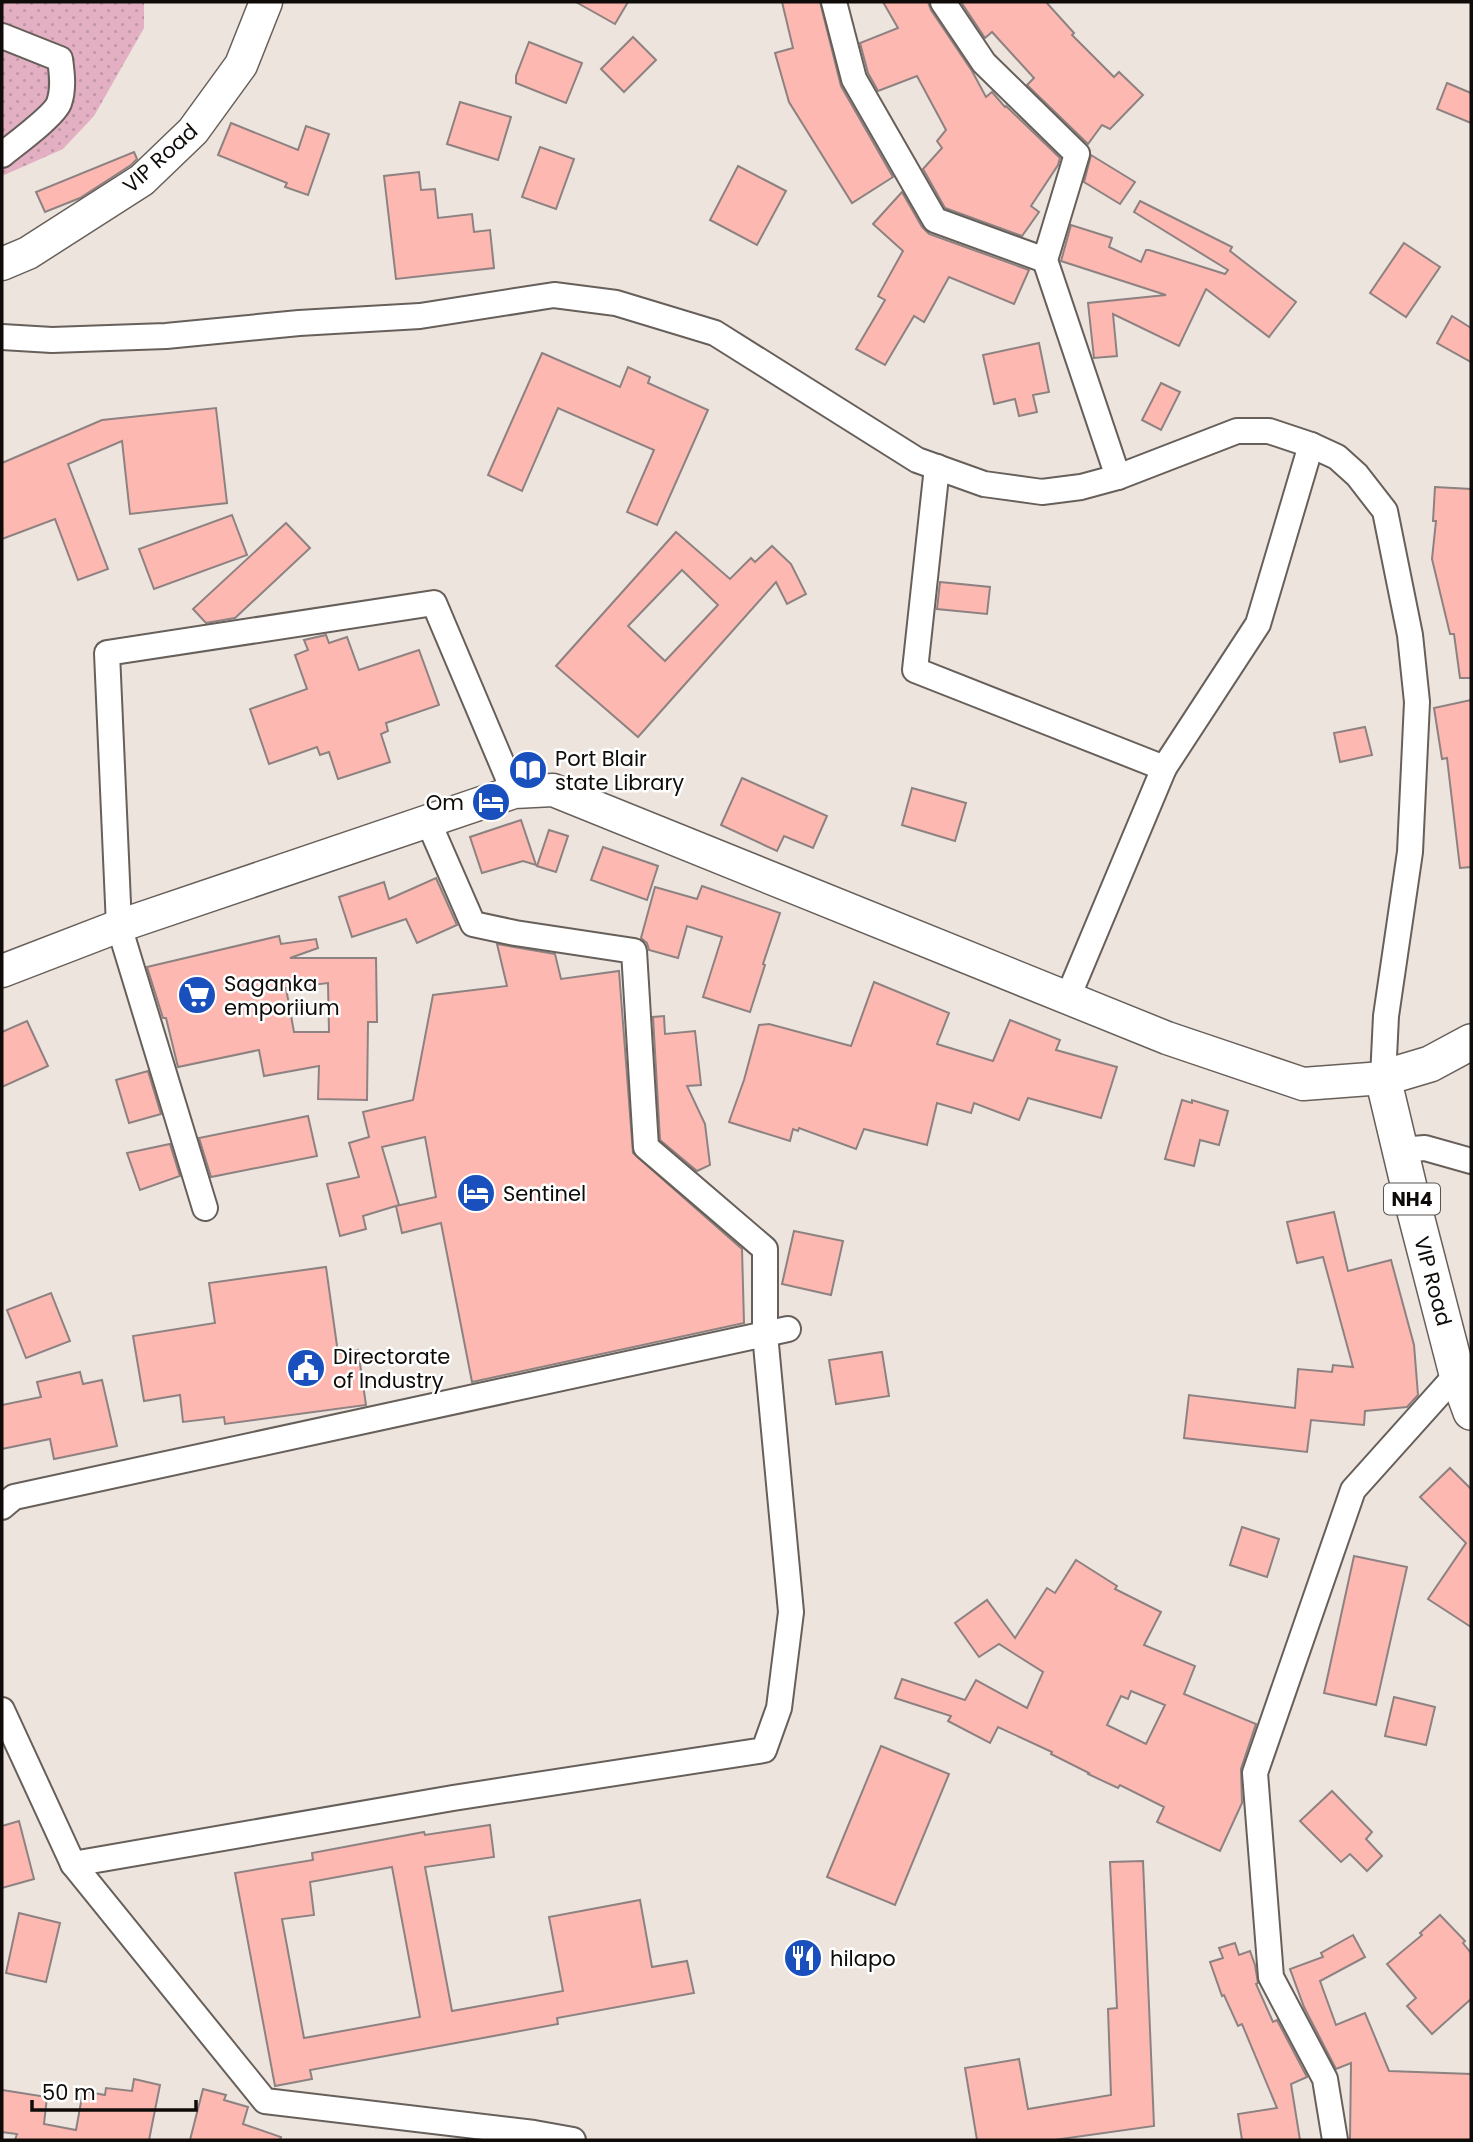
<svg xmlns="http://www.w3.org/2000/svg" width="1473" height="2142" viewBox="0 0 1473 2142" font-family="Poppins,sans-serif">
<defs>
<pattern id="grass-dots" width="8" height="8" patternUnits="userSpaceOnUse" patternTransform="scale(1.75)"><rect width="8" height="8" fill="#e2b0c2"/><path d="M2 2h.1M6 6h.1" fill="none" stroke="#c196a5" stroke-width="1.8" stroke-linecap="round"/></pattern>
</defs>
<rect width="100%" height="100%" fill="#ede4de"/>
<path fill="url(#grass-dots)" d="M 2,2 L 144,2 L 144,28 L 94,116 L 63,149 L 2,176 Z"/>
<g fill="#fdb9b1" stroke="#8d8281" stroke-width="2" fill-rule="evenodd">
<path d="M 576,2 L 628,2 L 615,24 Z"/>
<path d="M 782,2 L 820,2 L 841,86 L 893,177 L 852,203 L 789,102 L 775,53 L 793,48 Z"/>
<path d="M 883,2 L 928,2 L 931,10 L 972,71 L 986,97 L 992,92 L 1005,107 L 1006,106 L 1060,158 L 1058,165 L 1031,206 L 1039,212 L 1022,236 L 945,208 L 923,169 L 942,148 L 937,141 L 946,130 L 917,76 L 878,91 L 868,73 L 860,43 L 898,28 Z"/>
<path d="M 961,2 L 1046,2 L 1074,33 L 1072,35 L 1114,77 L 1119,72 L 1143,95 L 1110,129 L 1102,125 L 1088,144 L 1027,85 L 1034,78 L 992,32 L 985,38 Z"/>
<path d="M 633,37 L 656,60 L 624,92 L 601,69 Z"/>
<path d="M 529,42 L 582,63 L 566,103 L 516,83 L 516,76 Z"/>
<path d="M 1447,83 L 1471,93 L 1471,123 L 1437,109 Z"/>
<path d="M 460,102 L 511,117 L 498,160 L 447,144 Z"/>
<path d="M 231,123 L 298,150 L 306,126 L 329,134 L 308,195 L 285,187 L 287,183 L 218,155 Z"/>
<path d="M 540,147 L 574,159 L 556,209 L 522,197 Z"/>
<path d="M 134,152 L 137,159 L 131,165 L 80,198 L 45,212 L 36,192 Z"/>
<path d="M 1091,155 L 1135,182 L 1120,204 L 1084,182 Z"/>
<path d="M 738,166 L 786,191 L 757,245 L 710,220 Z"/>
<path d="M 419,172 L 421,190 L 435,189 L 438,218 L 472,214 L 474,232 L 490,230 L 494,268 L 396,279 L 384,176 Z"/>
<path d="M 902,192 L 922,227 L 929,234 L 1029,270 L 1014,304 L 949,277 L 924,322 L 914,316 L 885,365 L 856,349 L 885,300 L 878,296 L 903,251 L 873,224 Z"/>
<path d="M 1140,201 L 1232,247 L 1230,251 L 1296,302 L 1269,337 L 1206,289 L 1179,346 L 1113,314 L 1117,356 L 1094,358 L 1088,303 L 1166,295 L 1061,261 L 1071,225 L 1112,238 L 1109,247 L 1141,262 L 1146,250 L 1149,250 L 1225,274 L 1228,270 L 1134,212 Z"/>
<path d="M 1404,243 L 1440,267 L 1406,317 L 1370,293 Z"/>
<path d="M 1452,316 L 1471,328 L 1471,362 L 1437,343 Z"/>
<path d="M 1039,343 L 1049,392 L 1033,395 L 1037,412 L 1019,416 L 1015,399 L 994,404 L 983,355 Z"/>
<path d="M 542,353 L 620,387 L 628,367 L 650,377 L 648,383 L 708,410 L 657,525 L 627,512 L 654,450 L 558,408 L 522,491 L 488,475 Z"/>
<path d="M 1161,383 L 1180,392 L 1161,430 L 1142,420 Z"/>
<path d="M 216,408 L 227,503 L 130,514 L 122,441 L 68,464 L 108,569 L 78,580 L 55,519 L 2,539 L 2,463 L 102,420 Z"/>
<path d="M 1435,487 L 1471,489 L 1471,678 L 1460,678 L 1454,634 L 1450,634 L 1432,559 L 1436,521 L 1433,521 Z"/>
<path d="M 232,515 L 247,555 L 154,589 L 139,549 Z"/>
<path d="M 286,523 L 310,548 L 235,618 L 206,623 L 193,609 Z"/>
<path d="M 676,532 L 730,579 L 751,558 L 755,562 L 772,546 L 791,564 L 806,594 L 787,604 L 776,582 L 638,737 L 556,666 ZM 682,570 L 718,605 L 665,661 L 628,626 Z"/>
<path d="M 940,582 L 990,587 L 987,614 L 937,609 Z"/>
<path d="M 326,635 L 329,643 L 347,637 L 359,670 L 419,650 L 439,705 L 386,723 L 388,731 L 381,734 L 390,762 L 338,779 L 329,752 L 320,755 L 317,747 L 269,764 L 250,709 L 307,689 L 295,655 L 308,650 L 304,640 Z"/>
<path d="M 1471,700 L 1471,867 L 1460,868 L 1447,758 L 1442,759 L 1434,708 Z"/>
<path d="M 1365,727 L 1372,755 L 1340,762 L 1334,733 Z"/>
<path d="M 742,778 L 827,816 L 813,848 L 784,836 L 777,851 L 721,825 Z"/>
<path d="M 912,788 L 966,803 L 955,841 L 902,825 Z"/>
<path d="M 521,820 L 536,865 L 523,861 L 482,873 L 470,837 Z"/>
<path d="M 549,830 L 568,836 L 556,872 L 537,866 Z"/>
<path d="M 603,847 L 658,866 L 647,900 L 591,880 Z"/>
<path d="M 436,878 L 457,925 L 417,943 L 406,919 L 352,937 L 339,897 L 384,882 L 389,899 Z"/>
<path d="M 702,886 L 780,913 L 763,964 L 765,965 L 750,1012 L 703,997 L 722,937 L 687,926 L 678,958 L 649,950 L 647,943 L 641,938 L 655,887 L 697,899 Z"/>
<path d="M 279,936 L 281,944 L 316,939 L 318,948 L 290,958 L 376,958 L 377,1022 L 368,1022 L 367,1100 L 318,1099 L 319,1066 L 264,1076 L 259,1050 L 178,1067 L 166,1018 L 163,1018 L 147,967 ZM 328,983 L 329,1032 L 294,1032 L 286,988 Z"/>
<path d="M 497,944 L 555,954 L 561,979 L 619,971 L 633,1153 L 742,1249 L 744,1323 L 472,1382 L 441,1223 L 402,1233 L 396,1206 L 436,1197 L 425,1137 L 382,1147 L 399,1205 L 363,1216 L 366,1229 L 340,1236 L 327,1184 L 359,1177 L 349,1143 L 369,1137 L 363,1112 L 413,1100 L 433,995 L 507,986 Z"/>
<path d="M 874,982 L 949,1013 L 937,1044 L 993,1061 L 1010,1020 L 1060,1040 L 1056,1050 L 1117,1067 L 1101,1118 L 1028,1098 L 1019,1120 L 974,1103 L 971,1113 L 937,1103 L 927,1145 L 864,1129 L 856,1149 L 799,1128 L 798,1131 L 793,1129 L 790,1141 L 729,1122 L 744,1080 L 759,1025 L 769,1024 L 851,1046 Z"/>
<path d="M 664,1016 L 665,1034 L 695,1031 L 701,1085 L 687,1086 L 705,1124 L 710,1165 L 697,1171 L 660,1140 L 653,1017 Z"/>
<path d="M 27,1021 L 48,1066 L 2,1087 L 2,1032 Z"/>
<path d="M 148,1071 L 161,1114 L 129,1123 L 116,1080 Z"/>
<path d="M 1182,1100 L 1192,1103 L 1192,1100 L 1228,1111 L 1219,1145 L 1200,1140 L 1194,1166 L 1165,1159 Z"/>
<path d="M 308,1116 L 317,1156 L 211,1177 L 199,1138 Z"/>
<path d="M 170,1144 L 180,1176 L 140,1190 L 127,1153 Z"/>
<path d="M 1334,1212 L 1348,1271 L 1391,1260 L 1414,1345 L 1418,1395 L 1407,1407 L 1365,1411 L 1364,1425 L 1311,1420 L 1307,1452 L 1184,1438 L 1189,1395 L 1295,1408 L 1298,1369 L 1332,1372 L 1333,1365 L 1353,1367 L 1323,1257 L 1297,1263 L 1287,1222 Z"/>
<path d="M 794,1231 L 843,1241 L 831,1295 L 782,1284 Z"/>
<path d="M 326,1267 L 338,1353 L 358,1350 L 366,1405 L 225,1424 L 224,1417 L 183,1422 L 180,1395 L 144,1401 L 133,1336 L 215,1323 L 209,1283 Z"/>
<path d="M 51,1293 L 70,1341 L 26,1358 L 7,1310 Z"/>
<path d="M 882,1352 L 889,1396 L 836,1404 L 829,1360 Z"/>
<path d="M 80,1372 L 83,1384 L 102,1380 L 117,1446 L 54,1459 L 50,1439 L 2,1449 L 2,1405 L 41,1397 L 37,1382 Z"/>
<path d="M 1450,1468 L 1471,1489 L 1471,1627 L 1428,1599 L 1466,1543 L 1420,1497 Z"/>
<path d="M 1242,1527 L 1279,1539 L 1267,1577 L 1230,1565 Z"/>
<path d="M 1354,1556 L 1407,1567 L 1376,1705 L 1324,1693 Z"/>
<path d="M 1076,1560 L 1117,1586 L 1115,1589 L 1161,1612 L 1144,1645 L 1195,1666 L 1184,1694 L 1256,1724 L 1241,1769 L 1242,1803 L 1220,1851 L 1157,1822 L 1164,1807 L 1120,1785 L 1118,1788 L 1088,1774 L 1089,1773 L 1051,1754 L 1052,1752 L 998,1727 L 990,1743 L 948,1721 L 951,1716 L 895,1698 L 902,1679 L 965,1700 L 976,1680 L 1027,1708 L 1043,1672 L 999,1644 L 979,1657 L 955,1623 L 987,1600 L 1015,1638 L 1047,1588 L 1055,1593 ZM 1131,1691 L 1165,1705 L 1146,1744 L 1107,1725 L 1121,1696 L 1128,1699 Z"/>
<path d="M 1394,1697 L 1435,1707 L 1426,1745 L 1385,1736 Z"/>
<path d="M 881,1746 L 949,1774 L 895,1905 L 827,1877 Z"/>
<path d="M 1332,1791 L 1372,1832 L 1366,1839 L 1382,1856 L 1367,1871 L 1350,1854 L 1341,1862 L 1300,1821 Z"/>
<path d="M 19,1821 L 34,1879 L 2,1888 L 2,1826 Z"/>
<path d="M 490,1825 L 494,1857 L 425,1867 L 452,2011 L 563,1991 L 549,1917 L 640,1900 L 652,1967 L 687,1961 L 694,1993 L 557,2018 L 558,2024 L 310,2070 L 312,2079 L 275,2086 L 235,1873 L 313,1860 L 312,1853 L 424,1832 L 425,1835 ZM 392,1867 L 420,2017 L 304,2038 L 282,1919 L 314,1915 L 310,1882 Z"/>
<path d="M 1143,1861 L 1154,2126 L 1054,2140 L 977,2140 L 965,2068 L 1019,2059 L 1028,2109 L 1111,2095 L 1108,2009 L 1117,2008 L 1110,1862 Z"/>
<path d="M 19,1913 L 60,1923 L 46,1982 L 6,1973 Z"/>
<path d="M 1440,1915 L 1465,1941 L 1463,1943 L 1471,1953 L 1471,1999 L 1432,2034 L 1407,2006 L 1416,1998 L 1387,1964 L 1422,1935 L 1420,1933 Z"/>
<path d="M 1353,1935 L 1365,1957 L 1320,1981 L 1336,2025 L 1365,2013 L 1389,2071 L 1471,2074 L 1471,2140 L 1350,2140 L 1351,2063 L 1336,2069 L 1304,2007 L 1290,1969 L 1323,1957 L 1321,1953 Z"/>
<path d="M 1235,1943 L 1239,1955 L 1250,1951 L 1255,1965 L 1258,1983 L 1256,1984 L 1273,2022 L 1277,2020 L 1307,2077 L 1291,2084 L 1300,2140 L 1242,2140 L 1238,2114 L 1277,2108 L 1242,2024 L 1238,2026 L 1224,1995 L 1222,1996 L 1210,1962 L 1223,1958 L 1219,1948 Z"/>
<path d="M 134,2079 L 160,2085 L 149,2140 L 15,2140 L 17,2134 L 2,2132 L 2,2090 L 47,2097 L 44,2124 L 76,2130 L 83,2091 L 105,2095 L 106,2088 L 132,2091 Z"/>
<path d="M 203,2089 L 226,2095 L 224,2100 L 248,2107 L 243,2124 L 281,2137 L 280,2140 L 190,2140 Z"/>
</g>
<g fill="none" stroke-linecap="round" stroke-linejoin="round">
<defs>
<g id="minor">
<path d="M 834,2 L 854,79 L 935,220 L 1045,260"/>
<path d="M 943,2 L 984,63 L 1077,154 L 1045,260 L 1118,477"/>
<path d="M 2,36 L 60,59 C 62,73 64,89 59,103 C 54,116 14,145 2,155"/>
<path d="M 2,337 L 52,340 L 166,336 L 299,323 L 420,316 L 554,295 L 616,303 L 715,333 L 917,460 L 984,484 L 1042,492 L 1081,487 L 1118,477 L 1237,431 L 1269,431 L 1311,445 L 1337,457 L 1357,475 L 1385,511 L 1410,635 L 1417,702 L 1410,852 L 1386,1016 L 1383,1078"/>
<path d="M 937,467 L 915,670 L 1164,768"/>
<path d="M 1068,997 L 1164,768 L 1258,624 L 1311,445"/>
<path d="M 1400,1150 L 1425,1148 L 1471,1161"/>
<path d="M 205,1208 L 119,926 L 107,653 L 434,603 L 514,792"/>
<path d="M 2,1507 L 14,1497 L 788,1329"/>
<path d="M 2,1710 L 73,1864 L 265,2101 L 534,2133 L 573,2140"/>
<path d="M 73,1864 L 453,1798 L 764,1750 L 779,1708 L 791,1612 L 765,1334 L 765,1249 L 646,1147 L 634,951 L 515,933 L 473,924 L 428,821"/>
<path d="M 1335,2140 L 1325,2079 L 1271,1977 L 1255,1773 L 1353,1490 L 1457,1374"/>
</g>
<g id="major">
<path d="M 2,264 L 28,253 L 142,180 L 193,131 L 241,65 L 266,2"/>
<path d="M 2,971 L 119,926 L 514,792 L 553,790 L 1167,1038 L 1303,1084 L 1383,1078"/>
</g>
<path id="highway" d="M 1471,1042 L 1430,1064 L 1383,1078 L 1413,1204 L 1457,1374 L 1471,1412"/>
</defs>
<use href="#minor" stroke="#675f5a" stroke-width="28"/>
<use href="#major" stroke="#675f5a" stroke-width="35"/>
<use href="#highway" stroke="#675f5a" stroke-width="38"/>
<use href="#minor" stroke="#fff" stroke-width="24"/>
<use href="#major" stroke="#fff" stroke-width="32"/>
<use href="#highway" stroke="#fff" stroke-width="35"/>
</g>
<defs>
<symbol id="library-disc" viewBox="-11 -11 22 22"><circle r="9.5" fill="#1950bd" stroke="#fff"/><path d="M-6-4Q-3-5.5-.7-3.5V5Q-3 3-6 4ZM6-4Q3-5.5 .7-3.5V5Q3 3 6 4Z" fill="#fff"/></symbol>
<symbol id="hotel-disc" viewBox="-11 -11 22 22"><circle r="9.5" fill="#1950bd" stroke="#fff"/><path d="M-6-4.5h1.5V1H6V5H4.5V3h-9V5H-6ZM-4 0a1.8 1.8 0 1 1 3.6 0ZM.5 0V-2.5h3Q6-2.5 6 0Z" fill="#fff"/></symbol>
<symbol id="supermarket-disc" viewBox="-11 -11 22 22"><circle r="9.5" fill="#1950bd" stroke="#fff"/><path d="M-6-5.5h2.5l.6 2H6L4.5 2H-2.5L-4.4-4H-6ZM-1.5 3.2a1.3 1.3 0 1 0 .1 0ZM3 3.2a1.3 1.3 0 1 0 .1 0Z" fill="#fff"/></symbol>
<symbol id="civic-disc" viewBox="-11 -11 22 22"><circle r="9.5" fill="#1950bd" stroke="#fff"/><path d="M-.6-6.5H3V-4.5H.6V-3L4-1V1h2V6H-6V1h2V-1L-.6-3ZM-1.2 2.5V6h2.4V2.5Z" fill="#fff"/></symbol>
<symbol id="restaurant-disc" viewBox="-11 -11 22 22"><circle r="9.5" fill="#1950bd" stroke="#fff"/><path d="M-5-6h1v4h1v-4h1v4h1v-4h1v5L-1.5 .5V6h-2V.5L-5-1ZM5-6V6H3V1.5H1.5Q1.5-4 5-6Z" fill="#fff"/></symbol>
</defs>
<g fill-rule="evenodd">
<use href="#library-disc" x="506" y="748" width="44" height="44"/>
<use href="#hotel-disc" x="469" y="780" width="44" height="44"/>
<use href="#supermarket-disc" x="175" y="973" width="44" height="44"/>
<use href="#hotel-disc" x="454" y="1171" width="44" height="44"/>
<use href="#civic-disc" x="284" y="1346" width="44" height="44"/>
<use href="#restaurant-disc" x="781" y="1936" width="44" height="44"/>
</g>
<g text-anchor="middle" dominant-baseline="central" stroke-width="5" stroke-linejoin="round" paint-order="stroke">
<rect fill="#fff" stroke="#565453" stroke-width="2" x="1384" y="1183.5" width="56" height="31" rx="5"/>
<g font-size="19" font-weight="bold" fill="#0e0b09">
<text x="1412" y="1199">NH4</text>
</g>
<g font-size="21" fill="#0e0b09" stroke="#fff">
<text transform="translate(160 158) rotate(-42)">VIP Road</text>
<text transform="translate(1433 1281) rotate(75)">VIP Road</text>
</g>
<g font-size="21" fill="#0e0b09" stroke="#fff" text-anchor="start">
<text x="555" y="758">Port Blair<tspan x="555" dy="24">state Library</tspan></text>
<text x="464" y="802" text-anchor="end">Om</text>
<text x="224" y="983">Saganka<tspan x="224" dy="24">emporiium</tspan></text>
<text x="503" y="1193">Sentinel</text>
<text x="333" y="1356">Directorate<tspan x="333" dy="24">of Industry</tspan></text>
<text x="830" y="1958">hilapo</text>
</g>
</g>
<rect width="1473" height="2142" fill="none" stroke="#0e0b09" stroke-width="7"/>
<path d="M32 2100v10h164v-10" fill="none" stroke="#0e0b09" stroke-width="3.5"/>
<text x="42" y="2100" font-size="21" fill="#0e0b09" stroke="#ffffff" stroke-width="5" paint-order="stroke">50 m</text>
</svg>
